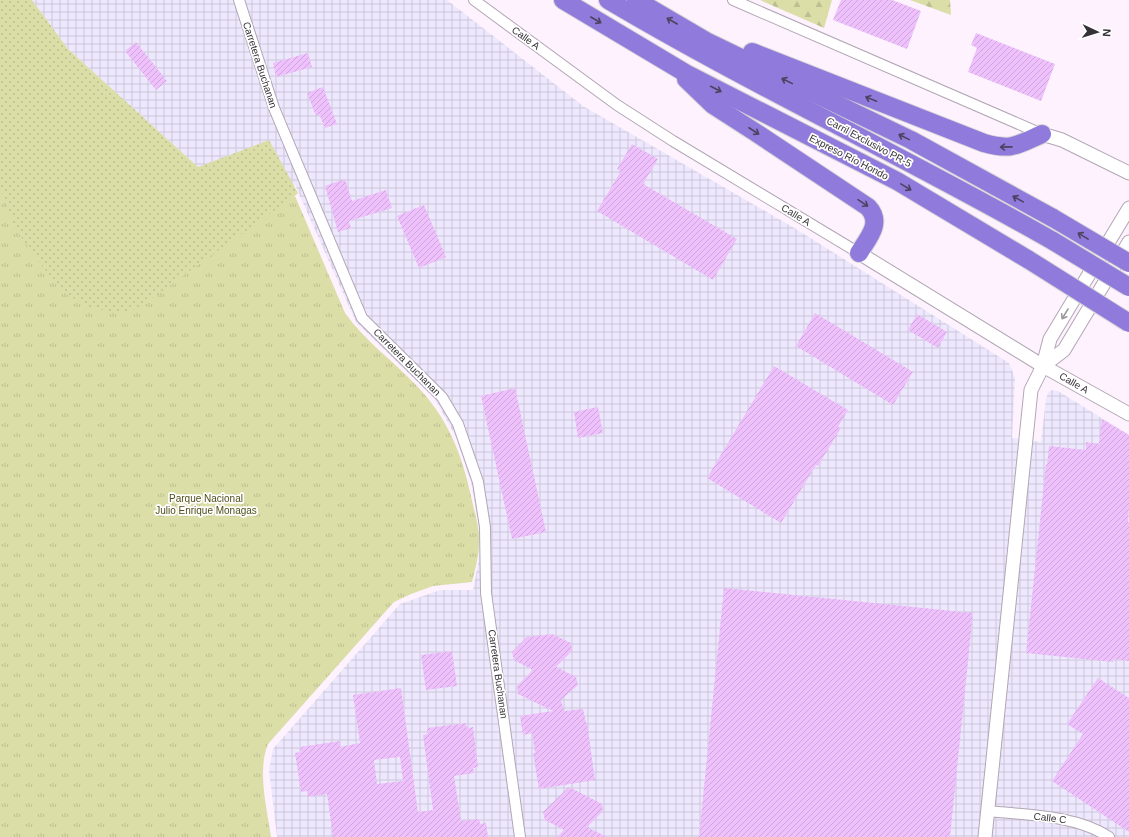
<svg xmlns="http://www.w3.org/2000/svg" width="1129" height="837" viewBox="0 0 1129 837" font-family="Helvetica,sans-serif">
<defs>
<pattern id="industrial-grid" width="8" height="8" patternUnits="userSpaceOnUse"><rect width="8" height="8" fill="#eee8fe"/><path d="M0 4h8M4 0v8" fill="none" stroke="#cdc7da"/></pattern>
<pattern id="grass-dots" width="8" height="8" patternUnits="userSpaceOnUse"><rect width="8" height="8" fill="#dbdea7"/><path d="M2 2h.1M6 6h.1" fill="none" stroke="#bdbf90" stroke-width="1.8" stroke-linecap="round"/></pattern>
<pattern id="forest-firs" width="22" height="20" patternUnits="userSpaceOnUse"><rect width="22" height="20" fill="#dbdea7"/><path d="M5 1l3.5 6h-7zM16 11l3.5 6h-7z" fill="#bdbf90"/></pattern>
<pattern id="park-tufts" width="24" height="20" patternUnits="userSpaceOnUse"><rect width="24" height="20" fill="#dbdea7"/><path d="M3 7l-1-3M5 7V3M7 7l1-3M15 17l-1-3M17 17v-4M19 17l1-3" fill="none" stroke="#bdbf90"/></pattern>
<pattern id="building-hatch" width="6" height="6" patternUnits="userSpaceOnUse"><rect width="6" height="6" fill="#eec1fd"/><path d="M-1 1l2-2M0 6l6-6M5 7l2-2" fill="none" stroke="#cda6d9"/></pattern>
</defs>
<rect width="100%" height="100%" fill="#fdf2fe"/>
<path fill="url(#industrial-grid)" d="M 32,0 L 447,0 L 583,106 L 796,229 L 1009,363 L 1015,378 L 1012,438 L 1041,442 L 1046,399 L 1048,393 L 1051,390 L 1058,391 L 1129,435 L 1129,837 L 277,837 L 269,770 L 273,749 L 400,604 L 440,590 L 473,590 L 482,543 L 471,482 L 456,437 L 435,399 L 356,322 L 295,185 L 198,167 L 68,49 Z"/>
<path fill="url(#grass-dots)" d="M 0,0 L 32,0 L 68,49 L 198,167 L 269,140 L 298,193 L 119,360 L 0,281 Z"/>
<g fill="url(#forest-firs)">
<path d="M 760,0 L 832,0 L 824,28 Z"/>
<path d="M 910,0 L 950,0 L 951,15 Z"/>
</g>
<path fill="url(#park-tufts)" d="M 0,186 L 14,227 L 37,260 L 65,293 L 88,307 L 113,312 L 131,311 L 149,301 L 188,272 L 295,196 L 345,313 C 364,340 392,360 415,384 C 450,420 463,457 473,505 C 476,517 480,531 479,544 C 479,556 475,570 472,582 L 433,586 L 411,594 L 394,602 L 268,744 C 257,771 267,808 271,837 L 0,837 Z"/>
<g fill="url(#building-hatch)" fill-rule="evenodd">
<path d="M 841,0 L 892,0 L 921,11 L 907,49 L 833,20 Z"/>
<path d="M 976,33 L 1055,64 L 1041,101 L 968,72 L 977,48 L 971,45 Z"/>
<path d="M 136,42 L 167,81 L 156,90 L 125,51 Z"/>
<path d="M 308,53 L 312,67 L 276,77 L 273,63 Z"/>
<path d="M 323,87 L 337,124 L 325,128 L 319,114 L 316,116 L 307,93 Z"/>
<path d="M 632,144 L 658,159 L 643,184 L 737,239 L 713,280 L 597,211 L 621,171 L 617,169 Z"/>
<path d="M 345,179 L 352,201 L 386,190 L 392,208 L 349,221 L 351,228 L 338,232 L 325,186 Z"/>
<path d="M 424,205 L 446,257 L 419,268 L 397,216 Z"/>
<path d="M 815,313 L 913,372 L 893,405 L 796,346 Z"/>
<path d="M 917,314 L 947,332 L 938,348 L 908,330 Z"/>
<path d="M 774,366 L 848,410 L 838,427 L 841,428 L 818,466 L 816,465 L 781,523 L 707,478 Z"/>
<path d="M 515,388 L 546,532 L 512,539 L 481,396 Z"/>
<path d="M 598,407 L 603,433 L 578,438 L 574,412 Z"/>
<path d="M 1102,419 L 1129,435 L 1129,508 L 1128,522 L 1129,522 L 1129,661 L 1113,659 L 1113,662 L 1026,653 L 1046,464 L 1047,465 L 1049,446 L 1086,450 L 1086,442 L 1099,444 Z"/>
<path d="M 724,588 L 973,613 L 950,837 L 699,837 Z"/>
<path d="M 552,634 L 571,643 L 572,651 L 556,667 L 576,677 L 578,685 L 561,700 L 564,711 L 583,709 L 586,723 L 587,722 L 595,780 L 539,789 L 533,753 L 535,753 L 532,733 L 523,735 L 520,716 L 553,711 L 518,694 L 517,686 L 533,670 L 514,660 L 512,652 L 527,637 Z"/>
<path d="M 452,651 L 457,686 L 426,690 L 421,655 Z"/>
<path d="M 1098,678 L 1129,698 L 1129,832 L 1052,781 L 1083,734 L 1067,724 Z"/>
<path d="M 401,688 L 418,812 L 433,810 L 423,735 L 428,734 L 427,728 L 466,723 L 467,728 L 473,727 L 478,767 L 473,768 L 474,773 L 454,776 L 461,821 L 479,819 L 480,824 L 486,823 L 488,837 L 333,837 L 327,794 L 308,797 L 307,791 L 301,792 L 295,753 L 301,752 L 300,747 L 340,741 L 340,747 L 360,743 L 353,695 ZM 400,757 L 403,781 L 377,784 L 374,760 Z"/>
<path d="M 569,787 L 602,804 L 603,811 L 587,827 L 607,837 L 557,837 L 564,830 L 545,820 L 543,812 Z"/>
</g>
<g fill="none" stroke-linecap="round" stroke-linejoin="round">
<defs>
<g id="minor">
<path d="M 239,0 L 274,108 L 362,318 L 442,397 L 458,424 L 478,482 L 485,527 L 486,593 L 520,837"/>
<path d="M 474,0 L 617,105 L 673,141 L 859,253"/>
<path d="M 733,0 L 1042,134"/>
<path d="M 987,811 C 1026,815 1076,815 1109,837"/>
</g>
<g id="tertiary">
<path d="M 1042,134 L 1062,140 L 1129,173"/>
<path d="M 859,253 L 1043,366 L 1129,414"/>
<path d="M 1043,366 L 1064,350 L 1129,242"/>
<path d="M 985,837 L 1031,390 L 1043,366 L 1050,339 L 1129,208"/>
</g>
<g id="motorway">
<path d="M 563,0 L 687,74 L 897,181 L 1029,260"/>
<path d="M 608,0 C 753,86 906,157 1053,241"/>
<path d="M 636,0 L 706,41 L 911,140 L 1053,218"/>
<path d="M 752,52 L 984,143 C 1012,151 1017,145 1042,134"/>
<path d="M 686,79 L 713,105 L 755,132 L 868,207 C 883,223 868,238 859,253"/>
</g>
</defs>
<use href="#minor" stroke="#b2a6b4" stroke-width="12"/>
<use href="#tertiary" stroke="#b2a6b4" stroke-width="15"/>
<use href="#motorway" stroke="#d7d6d7" stroke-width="20"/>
<use href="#minor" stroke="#fff" stroke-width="10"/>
<use href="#tertiary" stroke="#fff" stroke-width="13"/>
<use href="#motorway" stroke="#907adb" stroke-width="18"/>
<defs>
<g id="motorway-bridge">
<path d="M 1053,218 L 1129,263"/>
<path d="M 1053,241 L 1129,287"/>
<path d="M 1029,260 L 1129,323"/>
</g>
</defs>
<use href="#motorway-bridge" stroke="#d7d6d7" stroke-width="20" stroke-linecap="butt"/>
<use href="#motorway-bridge" stroke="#907adb" stroke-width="18"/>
</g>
<defs><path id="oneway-shaft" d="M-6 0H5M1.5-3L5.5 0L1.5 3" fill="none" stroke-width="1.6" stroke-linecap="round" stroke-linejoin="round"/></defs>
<g stroke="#4c4360">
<use href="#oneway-shaft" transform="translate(596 20) rotate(30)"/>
<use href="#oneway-shaft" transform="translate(672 21) rotate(-150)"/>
<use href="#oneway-shaft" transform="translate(787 81) rotate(-154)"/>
<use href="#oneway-shaft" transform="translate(716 89) rotate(27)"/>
<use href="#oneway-shaft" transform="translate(871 99) rotate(-158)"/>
<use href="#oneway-shaft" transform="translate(754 131) rotate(33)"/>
<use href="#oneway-shaft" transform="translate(904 137) rotate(-154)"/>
<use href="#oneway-shaft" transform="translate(1006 147) rotate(179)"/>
<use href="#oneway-shaft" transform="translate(906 187) rotate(31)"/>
<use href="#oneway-shaft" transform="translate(1018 199) rotate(-151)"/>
<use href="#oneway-shaft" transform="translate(863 203) rotate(34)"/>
<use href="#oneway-shaft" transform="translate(1083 236) rotate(-149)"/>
</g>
<use stroke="#9a989b" href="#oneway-shaft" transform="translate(1065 314) rotate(121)"/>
<g text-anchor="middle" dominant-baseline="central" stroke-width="3.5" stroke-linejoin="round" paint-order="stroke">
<g font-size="10" fill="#363137" stroke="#fff">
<text transform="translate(526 38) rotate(36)">Calle A</text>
<text transform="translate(260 65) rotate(72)">Carretera Buchanan</text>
<text transform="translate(869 142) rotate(28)">Carril Exclusivo PR-5</text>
<text transform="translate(849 157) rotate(27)">Expreso Río Hondo</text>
<text transform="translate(796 215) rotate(31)">Calle A</text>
<text transform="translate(407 362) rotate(45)">Carretera Buchanan</text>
<text transform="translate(1074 383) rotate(30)">Calle A</text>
<text transform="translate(498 674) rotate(82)">Carretera Buchanan</text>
<text transform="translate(1050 818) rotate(7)">Calle C</text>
</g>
<g font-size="10" fill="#4e4f19" stroke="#fff">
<text x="206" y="498">Parque Nacional<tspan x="206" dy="12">Julio Enrique Monagas</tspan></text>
</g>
</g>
<g transform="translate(1097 32) rotate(94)" stroke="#ffffff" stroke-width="3" paint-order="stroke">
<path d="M0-3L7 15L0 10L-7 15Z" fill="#363137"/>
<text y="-6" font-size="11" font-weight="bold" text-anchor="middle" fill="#363137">N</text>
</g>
</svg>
